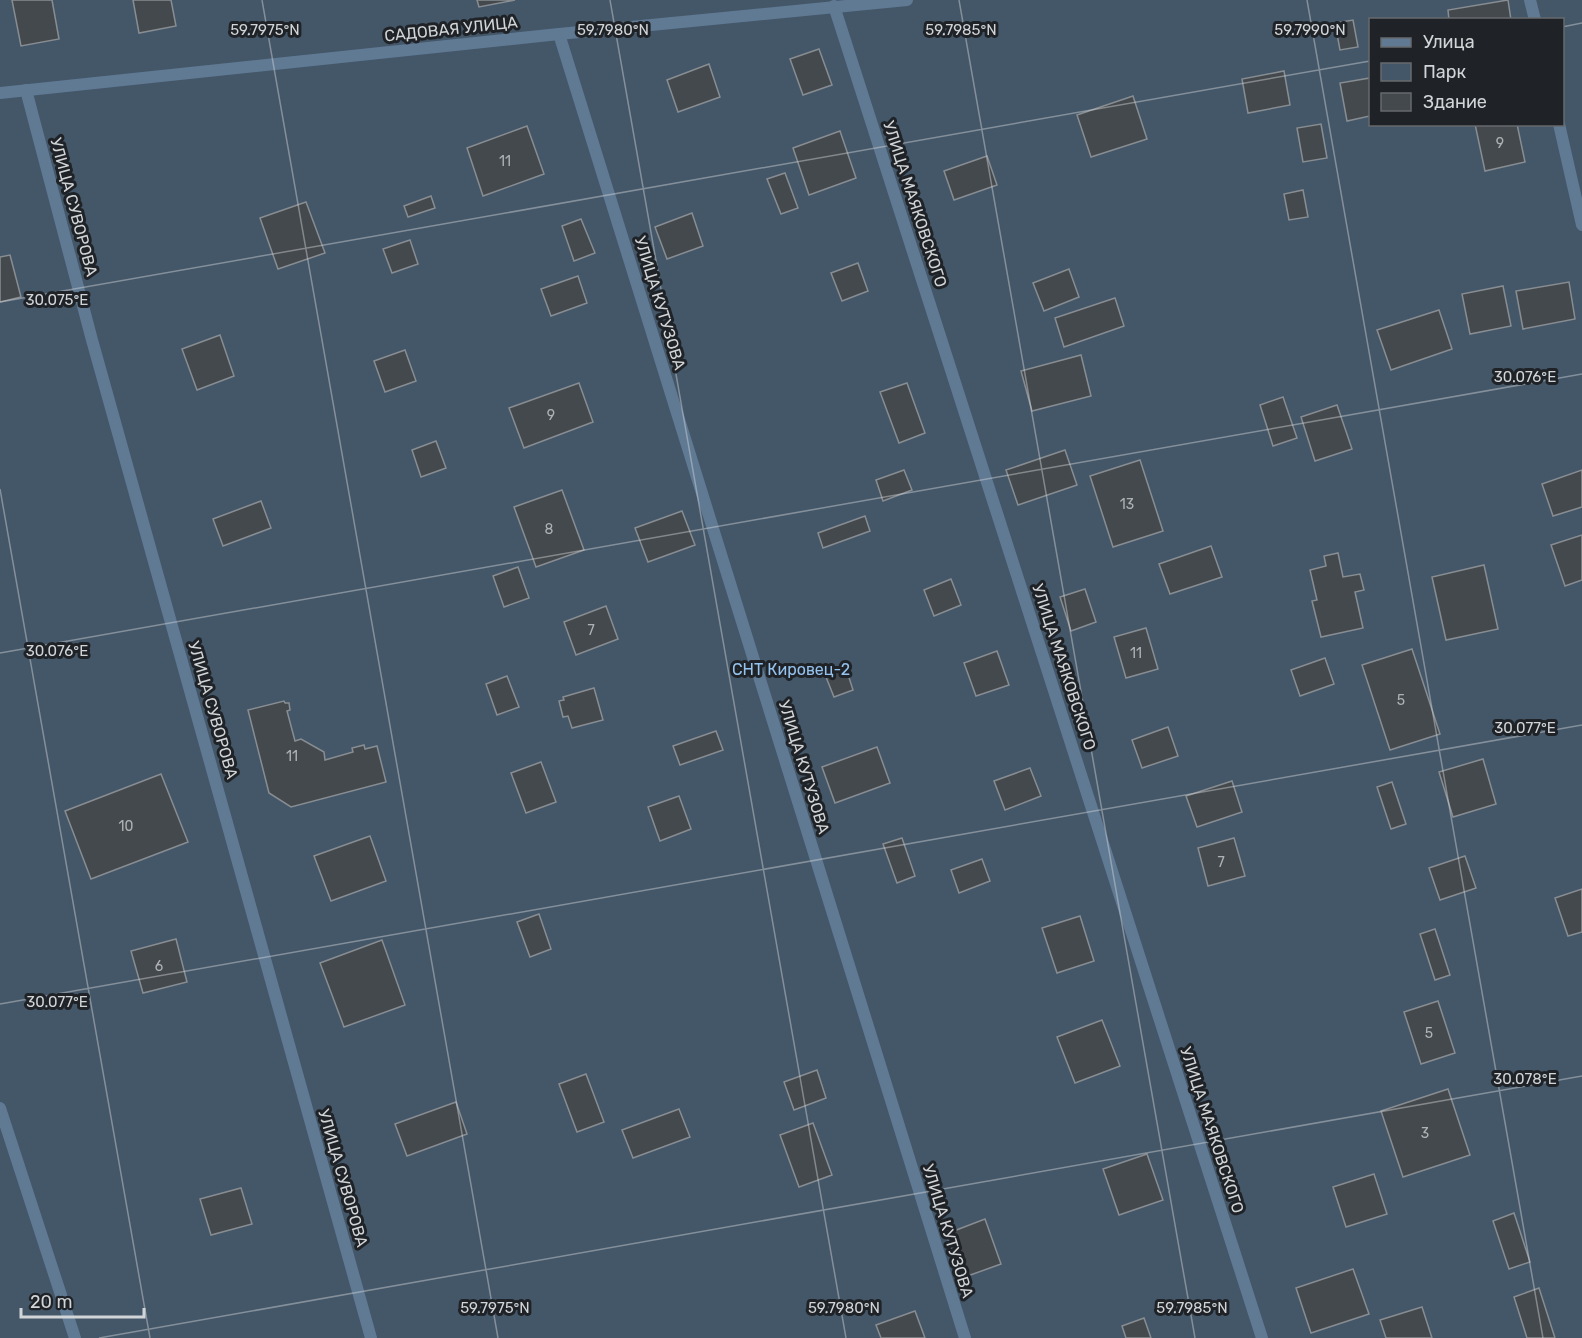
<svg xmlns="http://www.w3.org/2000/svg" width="1582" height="1338" viewBox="0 0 1582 1338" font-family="Rubik,sans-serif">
<rect width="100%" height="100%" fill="#292d31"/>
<path fill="#445769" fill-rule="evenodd" d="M 0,0 L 1582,0 L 1582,1338 L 0,1338 ZM 1370,20 L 1562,20 L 1562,124 L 1370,124 Z"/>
<g fill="#44494d" stroke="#888d92" stroke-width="1.5">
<path d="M 12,0 L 52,0 L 59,39 L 21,46 Z"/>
<path d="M 133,0 L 171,0 L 176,26 L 139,33 Z"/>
<path d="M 477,0 L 515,0 L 479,7 Z"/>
<path d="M 1508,0 L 1511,20 L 1449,20 L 1448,10 Z"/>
<path d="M 1353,20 L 1358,47 L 1340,50 L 1335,23 Z"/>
<path d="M 819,49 L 832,85 L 803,95 L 790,59 Z"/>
<path d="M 709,64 L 720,97 L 678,112 L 667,80 Z"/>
<path d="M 1284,71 L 1290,105 L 1248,113 L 1242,79 Z"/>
<path d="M 1370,78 L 1370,116 L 1347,121 L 1340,83 Z"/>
<path d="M 1133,96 L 1147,139 L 1091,157 L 1077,115 Z"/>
<path d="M 1321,124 L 1327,158 L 1303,162 L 1297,128 Z"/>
<path d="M 1475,124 L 1517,124 L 1525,162 L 1485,171 Z"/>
<path d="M 527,126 L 544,174 L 483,196 L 467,148 Z"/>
<path d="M 840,131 L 856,178 L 809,195 L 793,148 Z"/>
<path d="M 987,156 L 997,185 L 954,200 L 944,171 Z"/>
<path d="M 785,173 L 798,208 L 781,214 L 767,179 Z"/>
<path d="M 1303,190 L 1308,217 L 1289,220 L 1284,194 Z"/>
<path d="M 431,196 L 435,208 L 408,217 L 404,206 Z"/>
<path d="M 306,202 L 325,253 L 278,269 L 260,218 Z"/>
<path d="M 692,213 L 703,246 L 667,259 L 655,227 Z"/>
<path d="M 581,219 L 595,253 L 574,261 L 562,226 Z"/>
<path d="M 410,240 L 418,264 L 392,273 L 383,249 Z"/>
<path d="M 10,255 L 21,297 L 0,302 L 0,257 Z"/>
<path d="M 858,263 L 868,291 L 842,301 L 831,273 Z"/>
<path d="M 1069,269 L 1079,297 L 1044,311 L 1033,283 Z"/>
<path d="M 578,276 L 587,303 L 551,316 L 541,289 Z"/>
<path d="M 1569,282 L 1575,319 L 1523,329 L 1516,291 Z"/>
<path d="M 1503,286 L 1511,326 L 1470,334 L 1462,294 Z"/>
<path d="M 1115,298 L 1124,326 L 1064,347 L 1055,318 Z"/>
<path d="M 1439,310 L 1452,349 L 1391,370 L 1377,330 Z"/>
<path d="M 220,335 L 234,376 L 197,390 L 182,349 Z"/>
<path d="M 405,350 L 416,381 L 385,392 L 374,361 Z"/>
<path d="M 1081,355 L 1091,396 L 1032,411 L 1021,371 Z"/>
<path d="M 579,383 L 593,422 L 524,448 L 509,408 Z"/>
<path d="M 907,383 L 925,433 L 899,443 L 880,392 Z"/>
<path d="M 1283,397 L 1297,438 L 1273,446 L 1260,405 Z"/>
<path d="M 1337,405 L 1352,449 L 1315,461 L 1301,417 Z"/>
<path d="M 436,441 L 446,468 L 421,477 L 412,450 Z"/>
<path d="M 1065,450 L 1077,485 L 1018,505 L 1006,470 Z"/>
<path d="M 1140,460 L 1163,531 L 1113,547 L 1090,476 Z"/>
<path d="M 904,470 L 912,490 L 883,501 L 876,480 Z"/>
<path d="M 1582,470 L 1582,507 L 1553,516 L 1542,484 Z"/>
<path d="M 562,490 L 584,550 L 536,567 L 514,507 Z"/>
<path d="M 261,501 L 271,528 L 223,546 L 213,519 Z"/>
<path d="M 682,511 L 695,545 L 648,562 L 635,528 Z"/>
<path d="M 865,516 L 870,531 L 823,548 L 818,533 Z"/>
<path d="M 1582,535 L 1582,580 L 1565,586 L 1551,545 Z"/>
<path d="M 1211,546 L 1222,577 L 1170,594 L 1159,564 Z"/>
<path d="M 1338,553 L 1343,577 L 1360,574 L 1364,590 L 1355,592 L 1363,628 L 1321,637 L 1312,601 L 1317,600 L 1310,570 L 1326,566 L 1324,556 Z"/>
<path d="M 1484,565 L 1498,629 L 1446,640 L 1432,577 Z"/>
<path d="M 518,567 L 529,598 L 504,607 L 493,576 Z"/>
<path d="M 951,579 L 961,605 L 934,616 L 924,590 Z"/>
<path d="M 1085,589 L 1096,622 L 1071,631 L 1060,597 Z"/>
<path d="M 606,606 L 618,639 L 576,655 L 564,622 Z"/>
<path d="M 1146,628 L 1158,669 L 1126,678 L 1114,637 Z"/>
<path d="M 1412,649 L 1440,734 L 1390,750 L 1362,665 Z"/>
<path d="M 997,651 L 1009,685 L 976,696 L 964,663 Z"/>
<path d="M 1325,658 L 1334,684 L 1300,696 L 1291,670 Z"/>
<path d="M 845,665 L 853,690 L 834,697 L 824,672 Z"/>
<path d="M 507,676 L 519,707 L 497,715 L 486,684 Z"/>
<path d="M 594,688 L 603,720 L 572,728 L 568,716 L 563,717 L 559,701 L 564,700 L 563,697 Z"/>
<path d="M 284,701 L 285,703 L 289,703 L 290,710 L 287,711 L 295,741 L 301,739 L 324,752 L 325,760 L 353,752 L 352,748 L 364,745 L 365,749 L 377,746 L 386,782 L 291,807 L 269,793 L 248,710 Z"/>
<path d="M 1168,727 L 1178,756 L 1142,768 L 1132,740 Z"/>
<path d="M 716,731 L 723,750 L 680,765 L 673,746 Z"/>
<path d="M 877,747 L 890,783 L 835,803 L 822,767 Z"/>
<path d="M 1483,759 L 1496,804 L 1453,817 L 1439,772 Z"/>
<path d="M 541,762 L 556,802 L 526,813 L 511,773 Z"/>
<path d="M 1030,768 L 1041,796 L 1005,810 L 994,781 Z"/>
<path d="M 161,774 L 188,842 L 91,879 L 65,811 Z"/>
<path d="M 1232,781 L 1242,812 L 1197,827 L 1186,796 Z"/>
<path d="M 1392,782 L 1406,824 L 1391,829 L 1377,787 Z"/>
<path d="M 679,796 L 691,829 L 660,841 L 648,807 Z"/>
<path d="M 370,836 L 386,881 L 331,901 L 314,856 Z"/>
<path d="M 902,838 L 915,876 L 897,883 L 883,844 Z"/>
<path d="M 1234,838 L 1245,876 L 1208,886 L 1198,848 Z"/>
<path d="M 1465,856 L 1476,888 L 1440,900 L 1429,868 Z"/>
<path d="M 982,859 L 990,881 L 959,893 L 951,870 Z"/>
<path d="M 1582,889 L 1582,932 L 1568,936 L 1555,898 Z"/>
<path d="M 539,914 L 551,949 L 530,957 L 517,922 Z"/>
<path d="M 1080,916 L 1094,961 L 1057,973 L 1042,928 Z"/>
<path d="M 1435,929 L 1450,975 L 1435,980 L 1420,934 Z"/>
<path d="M 176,939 L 187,982 L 143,993 L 131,951 Z"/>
<path d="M 382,940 L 405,1005 L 344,1027 L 320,963 Z"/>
<path d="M 1438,1001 L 1455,1053 L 1421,1064 L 1404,1012 Z"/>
<path d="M 1102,1020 L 1120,1066 L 1075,1083 L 1057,1037 Z"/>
<path d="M 817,1070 L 826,1098 L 794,1110 L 784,1082 Z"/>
<path d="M 586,1074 L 604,1122 L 577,1132 L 559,1084 Z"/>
<path d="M 1448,1089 L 1470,1155 L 1403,1177 L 1381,1111 Z"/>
<path d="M 456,1102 L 467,1134 L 407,1156 L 395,1124 Z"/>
<path d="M 679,1109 L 690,1137 L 633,1158 L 622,1130 Z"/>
<path d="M 813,1123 L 832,1175 L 799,1187 L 780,1135 Z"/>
<path d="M 1147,1154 L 1163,1200 L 1119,1215 L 1103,1169 Z"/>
<path d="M 1374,1174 L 1387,1214 L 1346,1227 L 1333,1187 Z"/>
<path d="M 241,1188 L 252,1224 L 211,1235 L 200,1199 Z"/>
<path d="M 1514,1213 L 1530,1262 L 1509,1269 L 1493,1221 Z"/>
<path d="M 985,1219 L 1001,1264 L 962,1278 L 946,1234 Z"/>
<path d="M 1353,1269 L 1369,1314 L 1311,1333 L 1296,1288 Z"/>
<path d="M 1539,1288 L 1555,1338 L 1527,1338 L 1514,1297 Z"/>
<path d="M 1422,1307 L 1432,1338 L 1386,1338 L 1380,1320 Z"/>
<path d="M 915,1311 L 925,1338 L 881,1338 L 876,1325 Z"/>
<path d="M 1144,1318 L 1151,1338 L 1126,1338 L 1122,1326 Z"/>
</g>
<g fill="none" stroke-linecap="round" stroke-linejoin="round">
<g stroke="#607a94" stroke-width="12">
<path d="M 1530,0 L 1535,20"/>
<path d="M 834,6 L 1262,1338"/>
<path d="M 559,34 L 965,1338"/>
<path d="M 26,90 L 92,340 L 371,1338"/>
<path d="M 0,93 L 559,34 L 907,0"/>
<path d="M 1559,124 L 1582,225"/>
<path d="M 0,1108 L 75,1338"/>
</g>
</g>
<path fill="none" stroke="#d2d5d7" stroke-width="1.5" stroke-opacity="0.45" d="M 262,0 L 498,1338M 610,0 L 846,1338M 959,0 L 1195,1338M 1307,0 L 1543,1338M 1562,27 L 1582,23M 0,302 L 1370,61M 0,489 L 150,1338M 0,653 L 1582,374M 0,1004 L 1582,725M 99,1338 L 1582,1076"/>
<g text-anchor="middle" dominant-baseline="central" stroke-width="6" stroke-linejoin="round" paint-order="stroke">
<g font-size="14" fill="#aeb2b4">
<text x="1500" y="143">9</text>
<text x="505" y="161">11</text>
<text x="551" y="415">9</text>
<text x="1127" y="504">13</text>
<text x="549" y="529">8</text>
<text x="591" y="630">7</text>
<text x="1136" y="653">11</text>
<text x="1401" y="700">5</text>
<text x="292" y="756">11</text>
<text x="126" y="826">10</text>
<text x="1221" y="862">7</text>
<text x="159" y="966">6</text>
<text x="1429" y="1033">5</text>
<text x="1425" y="1133">3</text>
</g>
<g font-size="16" fill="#d2d5d7" stroke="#1f2327">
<text transform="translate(451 29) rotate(-6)">САДОВАЯ УЛИЦА</text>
<text transform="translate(915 204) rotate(72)">УЛИЦА МАЯКОВСКОГО</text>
<text transform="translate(74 207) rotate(75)">УЛИЦА СУВОРОВА</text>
<text transform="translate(660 303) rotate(73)">УЛИЦА КУТУЗОВА</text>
<text transform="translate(1064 667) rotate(72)">УЛИЦА МАЯКОВСКОГО</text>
<text transform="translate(213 710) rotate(74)">УЛИЦА СУВОРОВА</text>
<text transform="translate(804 767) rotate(73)">УЛИЦА КУТУЗОВА</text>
<text transform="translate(1212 1130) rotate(72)">УЛИЦА МАЯКОВСКОГО</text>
<text transform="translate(343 1178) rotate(74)">УЛИЦА СУВОРОВА</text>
<text transform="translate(948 1231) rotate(73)">УЛИЦА КУТУЗОВА</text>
</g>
<g font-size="16" fill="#95c3f0" stroke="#1f2327">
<text x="791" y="669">СНТ Кировец-2</text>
</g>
</g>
<g font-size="15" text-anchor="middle" fill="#d2d5d7" stroke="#1f2327" stroke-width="6" stroke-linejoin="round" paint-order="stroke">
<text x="265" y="35">59.7975°N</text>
<text x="613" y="35">59.7980°N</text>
<text x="961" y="35">59.7985°N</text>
<text x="1310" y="35">59.7990°N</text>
<text x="57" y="305">30.075°E</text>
<text x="1525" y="382">30.076°E</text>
<text x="57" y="656">30.076°E</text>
<text x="1525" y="733">30.077°E</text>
<text x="57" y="1007">30.077°E</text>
<text x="1525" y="1084">30.078°E</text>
<text x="495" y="1313">59.7975°N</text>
<text x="844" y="1313">59.7980°N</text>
<text x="1192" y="1313">59.7985°N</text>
</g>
<rect x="1369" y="18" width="195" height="108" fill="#1f2327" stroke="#676a6d" stroke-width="1.5"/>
<rect x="1381" y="38" width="30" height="9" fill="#607a94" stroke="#676a6d" stroke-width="1.5"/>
<text x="1423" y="48" font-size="18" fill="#d2d5d7">Улица</text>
<rect x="1381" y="63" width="30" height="18" fill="#445769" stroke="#676a6d" stroke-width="1.5"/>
<text x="1423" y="78" font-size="18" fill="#d2d5d7">Парк</text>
<rect x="1381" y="93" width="30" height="18" fill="#44494d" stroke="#676a6d" stroke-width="1.5"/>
<text x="1423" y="108" font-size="18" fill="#d2d5d7">Здание</text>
<path d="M21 1308v9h123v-9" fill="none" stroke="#d2d5d7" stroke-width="3"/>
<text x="30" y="1308" font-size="18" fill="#d2d5d7" stroke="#1f2327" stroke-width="4.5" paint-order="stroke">20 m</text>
</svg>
